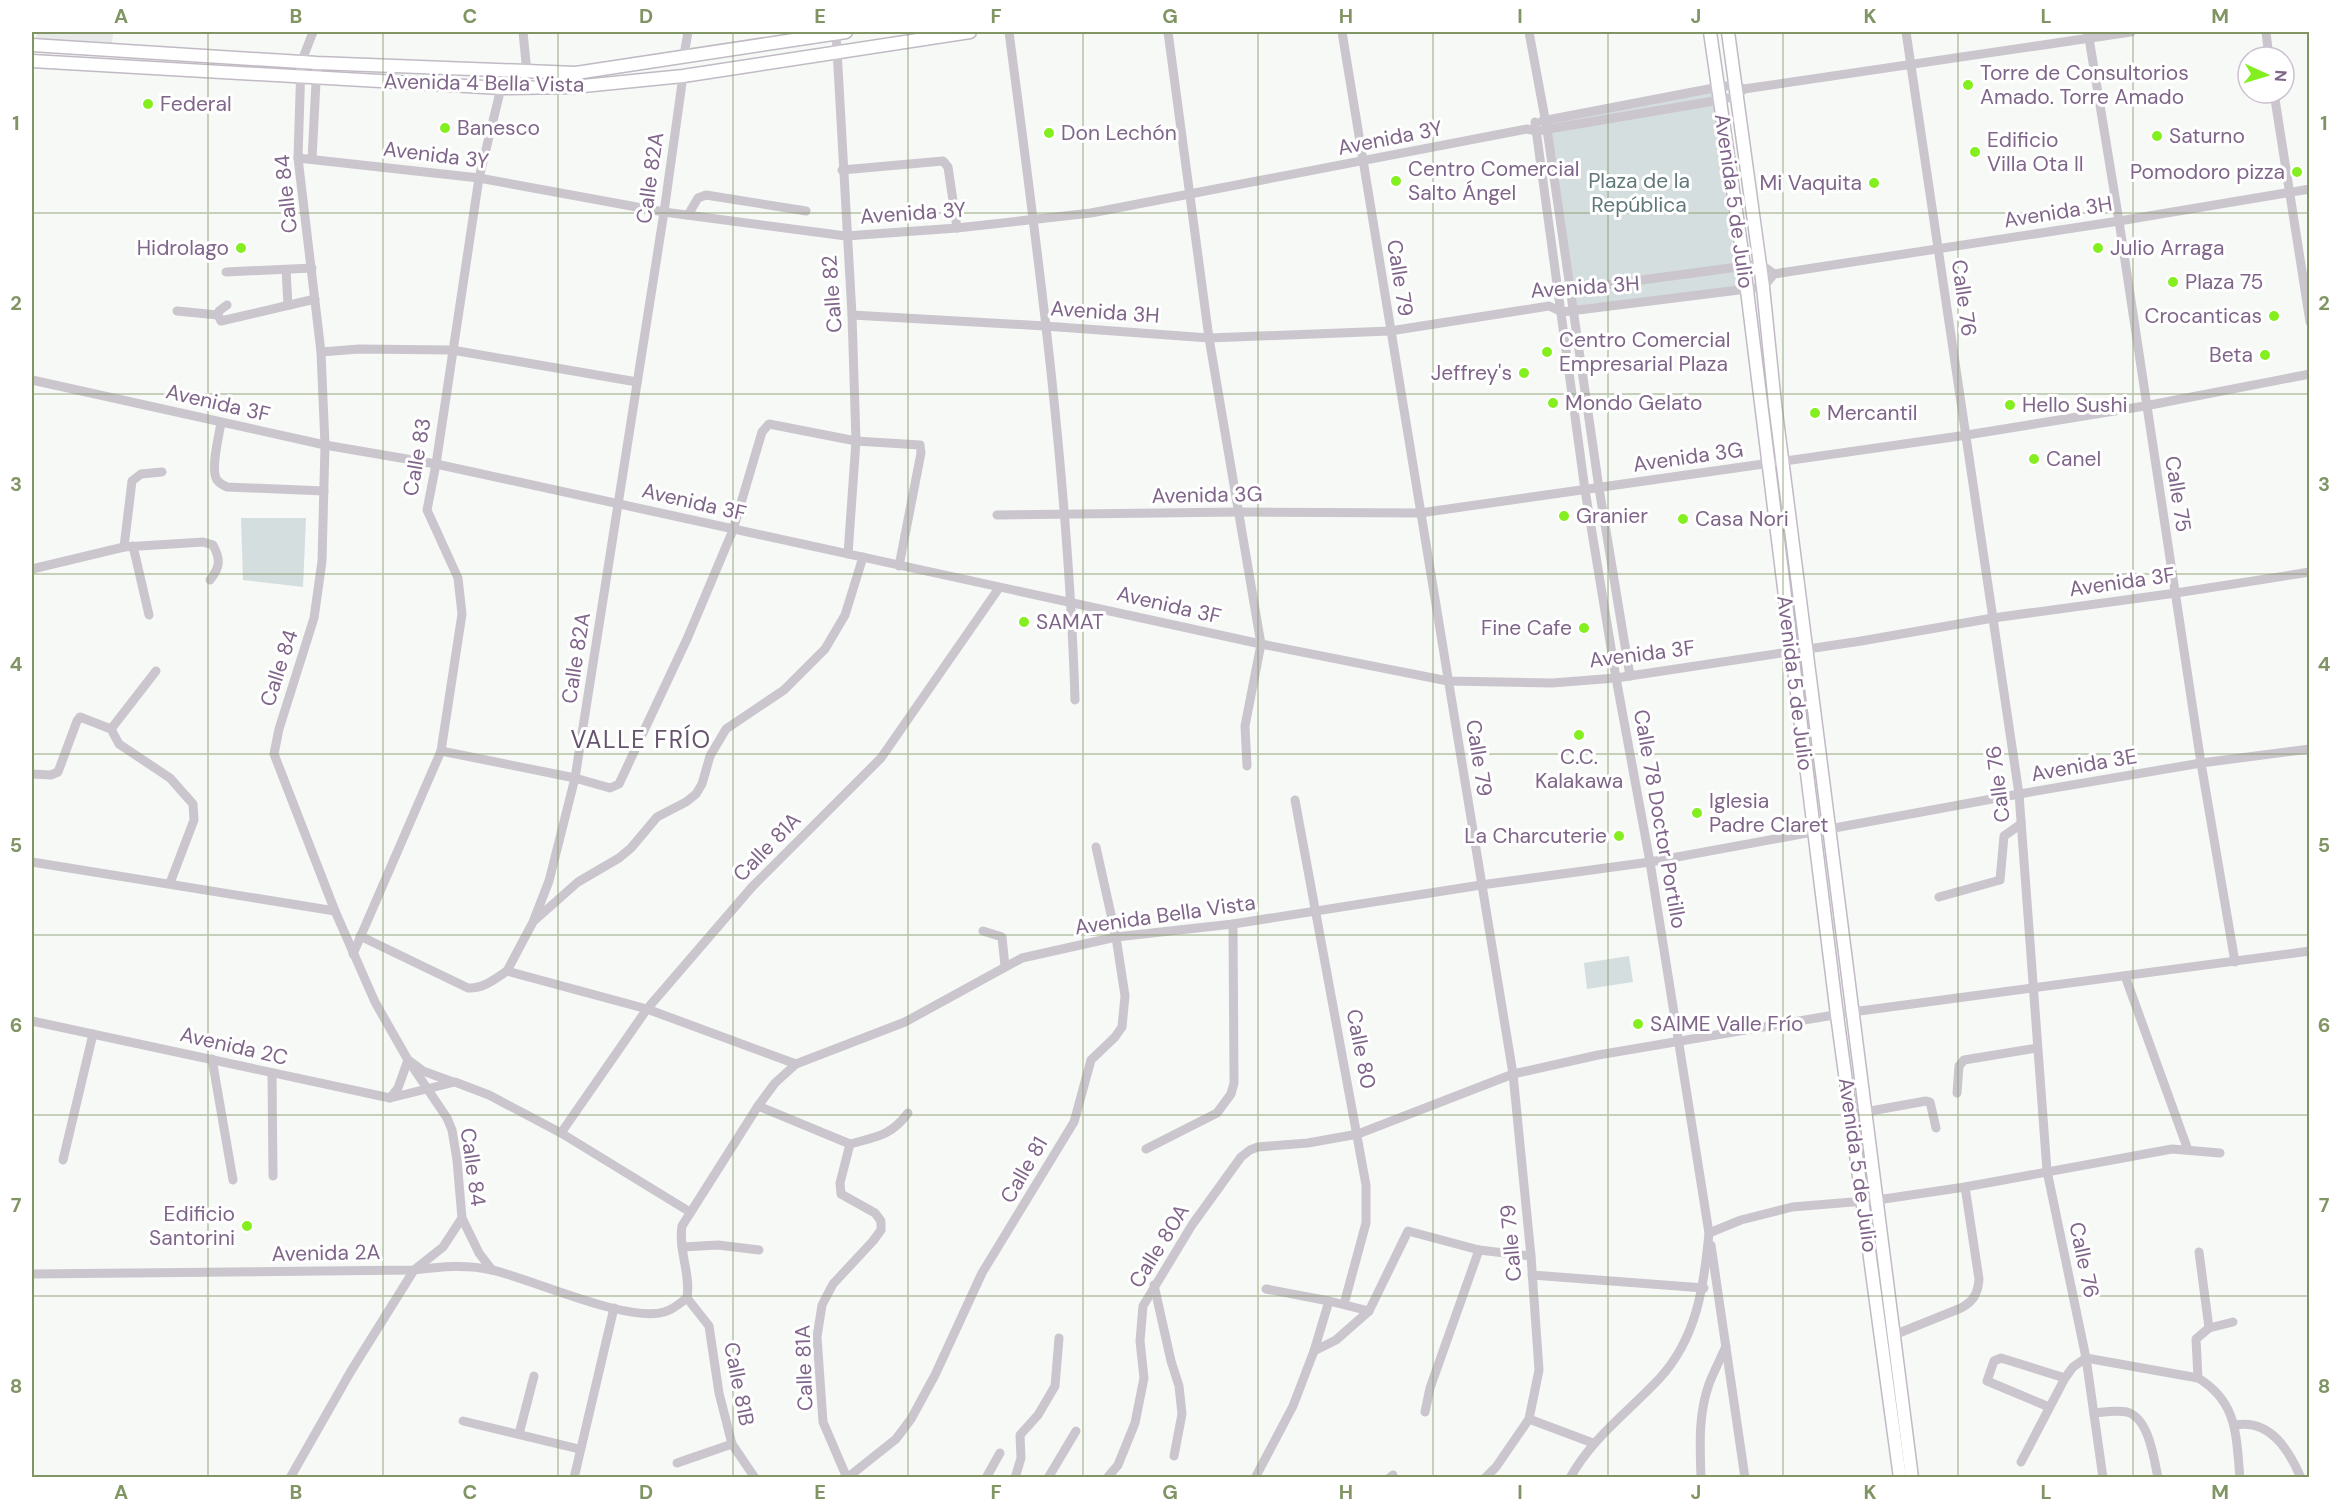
<svg xmlns="http://www.w3.org/2000/svg" width="2341" height="1509" viewBox="0 0 2341 1509" font-family="'DM Sans',sans-serif">
<rect width="100%" height="100%" fill="#f6f9f6"/>
<path fill="#e8e9e9" d="M 37,32 L 113,32 L 112,44 L 36,39 Z"/>
<g fill="#d4dede">
<path d="M 1712,92 L 1739,293 L 1570,313 L 1542,125 Z"/>
<path d="M 241,518 L 306,518 L 303,587 L 243,580 Z"/>
<path d="M 1629,956 L 1633,982 L 1587,989 L 1584,963 Z"/>
</g>
<g fill="none" stroke-linecap="round" stroke-linejoin="round">
<defs>
<g id="secondary">
<path d="M 1710,32 L 1744,266 L 1837,1015 L 1900,1478"/>
<path d="M 1728,32 L 1763,287 L 1775,404 L 1912,1478"/>
<path d="M 32,45 L 317,63 L 576,73 L 846,32"/>
<path d="M 32,61 L 501,88 L 573,87 L 683,76 L 970,32"/>
</g>
</defs>
<use href="#secondary" stroke="#c1bac4" stroke-width="15"/>
<g stroke="#cbc6ce" stroke-width="9">
<path d="M 313,32 L 301,63 L 298,158 L 321,352 L 325,445 L 322,561 L 314,618 L 279,729 L 274,754 L 335,911 L 375,1002 L 408,1060 L 447,1118 L 452,1130 L 457,1160 L 462,1218 L 479,1253 L 492,1270"/>
<path d="M 523,32 L 527,73"/>
<path d="M 836,32 L 852,315 L 856,441 L 848,554"/>
<path d="M 1009,32 C 1038,253 1068,476 1075,700"/>
<path d="M 1168,32 L 1209,338 L 1261,644 L 1245,726 L 1247,766"/>
<path d="M 1342,32 L 1513,1074 L 1531,1256 L 1539,1370 L 1529,1419 L 1496,1467 L 1485,1478"/>
<path d="M 1529,32 L 1547,129 L 1599,488 L 1630,676"/>
<path d="M 1906,32 L 2019,794 L 2047,1171 L 2086,1358 L 2198,1378 C 2238,1402 2236,1436 2240,1478"/>
<path d="M 2088,32 L 2119,221 L 2201,763 L 2235,962"/>
<path d="M 2266,32 L 2269,57"/>
<path d="M 684,55 L 688,32"/>
<path d="M 683,76 L 664,212 L 575,778 L 549,881 L 533,922 L 507,971 L 647,1009 L 796,1064"/>
<path d="M 2274,93 L 2310,322"/>
<path d="M 1542,121 L 1719,87 L 1734,85 L 1744,89 L 2131,32"/>
<path d="M 1535,122 L 1585,490 L 1616,678 L 1650,862 L 1709,1233 C 1704,1286 1697,1338 1659,1379 C 1628,1412 1592,1438 1570,1478"/>
<path d="M 298,158 L 479,178 L 664,212 L 846,236 L 957,228 L 1091,213 L 1527,129 L 1537,131 L 1720,100 L 1736,96 L 1744,89"/>
<path d="M 312,159 L 317,63"/>
<path d="M 842,170 L 943,161 L 948,167 L 957,228"/>
<path d="M 688,215 L 698,198 L 706,195 L 806,211"/>
<path d="M 286,270 L 288,305"/>
<path d="M 226,272 L 312,268"/>
<path d="M 1568,290 L 1760,264 L 1774,274"/>
<path d="M 227,305 L 219,311 L 218,315 L 221,321 L 315,299"/>
<path d="M 177,311 L 218,315"/>
<path d="M 852,315 L 1045,326 L 1209,338 L 1390,331 L 1549,306 L 1562,312 L 1763,287 L 1774,274 L 2119,221 L 2310,189"/>
<path d="M 321,352 L 359,349 L 452,350 L 637,382"/>
<path d="M 32,380 L 325,445 L 436,464 L 1261,644 L 1448,681 L 1552,683 L 1616,678 L 1861,641 L 1993,618 L 2176,593 L 2310,572"/>
<path d="M 221,423 C 219,435 211,467 216,478 C 218,483 223,485 227,487 L 324,491"/>
<path d="M 997,515 L 1239,512 L 1420,513 L 1967,435 L 2145,406 L 2310,374"/>
<path d="M 133,546 L 149,615"/>
<path d="M 124,547 L 132,481 L 141,474 L 162,472"/>
<path d="M 32,569 L 124,547 L 203,542 L 213,545 C 221,560 220,567 210,580"/>
<path d="M 111,729 L 156,671"/>
<path d="M 441,751 L 575,778 L 610,788 L 619,784 L 687,639 L 733,530 L 762,432 L 769,424 L 856,441 L 920,445 L 921,453 L 899,566"/>
<path d="M 32,774 L 51,775 L 58,772 L 77,721 L 80,717 L 111,729 L 119,744 L 170,778 L 193,804 L 194,820 L 170,883"/>
<path d="M 1295,800 L 1366,1185 L 1366,1223 L 1344,1304"/>
<path d="M 32,862 L 335,911"/>
<path d="M 1939,897 L 2000,880 L 2004,836 L 2021,824"/>
<path d="M 535,920 L 578,882 L 619,858 L 631,848 L 657,817 L 686,802 L 696,794 L 702,784 L 710,756 L 726,729 L 784,690 L 825,649 L 845,615 L 863,557"/>
<path d="M 983,931 L 1002,937 L 1005,966"/>
<path d="M 360,936 L 468,988 C 483,989 495,979 507,971"/>
<path d="M 353,954 L 441,751 L 462,614 L 458,578 L 427,510 L 436,464 L 479,178 L 501,88"/>
<path d="M 2125,976 L 2188,1150"/>
<path d="M 32,1021 L 390,1098 L 455,1082 L 489,1095 L 561,1133 L 690,1212"/>
<path d="M 212,1059 L 233,1180"/>
<path d="M 272,1073 L 273,1176"/>
<path d="M 1957,1093 L 1959,1066 L 1964,1060 L 2037,1048"/>
<path d="M 390,1098 L 398,1088 L 408,1060 L 423,1071 L 453,1082"/>
<path d="M 758,1106 L 850,1144 L 840,1183 L 841,1194 L 875,1213 L 881,1221 L 881,1230 L 873,1241 L 833,1284 L 822,1305 L 817,1337 L 823,1422 L 847,1478"/>
<path d="M 1865,1112 L 1926,1101 L 1930,1102 L 1936,1128"/>
<path d="M 561,1133 L 647,1009 L 752,887 L 881,758 L 999,588"/>
<path d="M 850,1144 C 876,1137 891,1136 908,1113"/>
<path d="M 1146,1149 L 1217,1113 L 1231,1094 L 1234,1083 L 1233,924"/>
<path d="M 63,1160 L 93,1034"/>
<path d="M 1709,1233 L 1741,1220 L 1792,1207 L 1877,1200 L 1965,1187 L 2172,1149 L 2220,1153"/>
<path d="M 1711,1245 L 1745,1478"/>
<path d="M 682,1247 L 718,1245 L 759,1250"/>
<path d="M 2199,1252 L 2209,1328"/>
<path d="M 32,1274 L 414,1270 C 440,1267 465,1264 492,1270 C 532,1279 627,1323 664,1312 C 673,1310 680,1303 687,1298"/>
<path d="M 1532,1275 L 1704,1288"/>
<path d="M 1154,1285 L 1171,1361 L 1179,1386 L 1182,1414 L 1174,1456"/>
<path d="M 1266,1289 L 1329,1301 L 1369,1311 L 1408,1231 L 1479,1250 L 1531,1256"/>
<path d="M 687,1298 C 691,1273 678,1251 682,1226 L 758,1106 L 775,1083 L 796,1064 L 905,1022 L 1022,958 L 1116,937 L 1233,924 L 1481,885 L 1650,862 L 2019,794 L 2201,763 L 2310,749"/>
<path d="M 687,1298 L 709,1326 L 719,1393 L 732,1444 L 755,1478"/>
<path d="M 1894,1335 L 1961,1308 C 1974,1301 1978,1293 1979,1279 L 1965,1187"/>
<path d="M 1314,1351 L 1336,1340 L 1369,1311"/>
<path d="M 2198,1378 L 2196,1339 L 2209,1328 L 2233,1322"/>
<path d="M 2049,1407 L 1987,1381 L 1994,1361 L 2001,1358 L 2065,1378"/>
<path d="M 1425,1412 L 1430,1388 L 1479,1250"/>
<path d="M 2094,1413 C 2104,1412 2117,1410 2127,1412 C 2149,1418 2154,1459 2158,1478"/>
<path d="M 1529,1419 L 1593,1443"/>
<path d="M 463,1421 L 579,1449"/>
<path d="M 2236,1425 C 2270,1419 2289,1450 2301,1478"/>
<path d="M 519,1434 L 534,1376"/>
<path d="M 2021,1462 L 2065,1378 L 2073,1367 L 2086,1358 L 2103,1478"/>
<path d="M 677,1463 L 732,1444"/>
<path d="M 290,1478 L 351,1371 L 414,1270 L 443,1247 L 462,1218"/>
<path d="M 574,1478 L 614,1308"/>
<path d="M 847,1478 L 896,1439 L 911,1419 L 935,1375 L 982,1273 L 1074,1122 L 1091,1060 L 1115,1037 L 1122,1027 L 1125,996 L 1116,937 L 1096,847"/>
<path d="M 986,1478 L 1000,1453"/>
<path d="M 1015,1478 L 1021,1458 L 1020,1435 L 1038,1415 L 1055,1386 L 1059,1338"/>
<path d="M 1048,1478 L 1076,1431"/>
<path d="M 1107,1478 L 1118,1465 L 1135,1423 L 1144,1378 L 1140,1341 L 1143,1306 L 1192,1225 L 1241,1157 L 1250,1150 L 1258,1147 L 1308,1143 L 1358,1134 L 1513,1074 L 1598,1055 L 1852,1012 L 2310,951"/>
<path d="M 1255,1478 L 1293,1406 L 1314,1351 L 1329,1301"/>
<path d="M 1389,1478 L 1393,1475"/>
<path d="M 1701,1478 C 1700,1446 1698,1415 1709,1384 C 1714,1371 1721,1358 1726,1346"/>
</g>
<use href="#secondary" stroke="#fff" stroke-width="12"/>
</g>
<path fill="none" stroke="#819564" stroke-width="1.5" stroke-opacity="0.55" d="M 208,32 L 208,1478M 383,32 L 383,1478M 558,32 L 558,1478M 733,32 L 733,1478M 908,32 L 908,1478M 1083,32 L 1083,1478M 1258,32 L 1258,1478M 1433,32 L 1433,1478M 1608,32 L 1608,1478M 1783,32 L 1783,1478M 1958,32 L 1958,1478M 2133,32 L 2133,1478M 32,213 L 2310,213M 32,394 L 2310,394M 32,574 L 2310,574M 32,754 L 2310,754M 32,935 L 2310,935M 32,1115 L 2310,1115M 32,1296 L 2310,1296"/>
<g fill="#84ef1f" stroke="#fff" stroke-width="2">
<circle cx="1968" cy="85" r="6"/>
<circle cx="148" cy="104" r="6"/>
<circle cx="445" cy="128" r="6"/>
<circle cx="1049" cy="133" r="6"/>
<circle cx="2157" cy="136" r="6"/>
<circle cx="1975" cy="152" r="6"/>
<circle cx="2297" cy="172" r="6"/>
<circle cx="1396" cy="181" r="6"/>
<circle cx="1874" cy="183" r="6"/>
<circle cx="241" cy="248" r="6"/>
<circle cx="2098" cy="248" r="6"/>
<circle cx="2173" cy="282" r="6"/>
<circle cx="2274" cy="316" r="6"/>
<circle cx="1547" cy="352" r="6"/>
<circle cx="2265" cy="355" r="6"/>
<circle cx="1524" cy="373" r="6"/>
<circle cx="1553" cy="403" r="6"/>
<circle cx="2010" cy="405" r="6"/>
<circle cx="1815" cy="413" r="6"/>
<circle cx="2034" cy="459" r="6"/>
<circle cx="1564" cy="516" r="6"/>
<circle cx="1683" cy="519" r="6"/>
<circle cx="1024" cy="622" r="6"/>
<circle cx="1584" cy="628" r="6"/>
<circle cx="1579" cy="735" r="6"/>
<circle cx="1697" cy="813" r="6"/>
<circle cx="1619" cy="836" r="6"/>
<circle cx="1638" cy="1024" r="6"/>
<circle cx="247" cy="1226" r="6"/>
</g>
<g text-anchor="middle" dominant-baseline="central" stroke-width="6" stroke-linejoin="round" paint-order="stroke">
<g font-size="21" fill="#7f6589" stroke="#fff" text-anchor="start">
<text x="1980" y="73">Torre de Consultorios<tspan x="1980" dy="24">Amado. Torre Amado</tspan></text>
<text x="160" y="104">Federal</text>
<text x="457" y="128">Banesco</text>
<text x="1061" y="133">Don Lechón</text>
<text x="2169" y="136">Saturno</text>
<text x="1987" y="140">Edificio<tspan x="1987" dy="24">Villa Ota II</tspan></text>
<text x="1408" y="169">Centro Comercial<tspan x="1408" dy="24">Salto Ángel</tspan></text>
<text x="2285" y="172" text-anchor="end">Pomodoro pizza</text>
<text x="1862" y="183" text-anchor="end">Mi Vaquita</text>
<text x="229" y="248" text-anchor="end">Hidrolago</text>
<text x="2110" y="248">Julio Arraga</text>
<text x="2185" y="282">Plaza 75</text>
<text x="2262" y="316" text-anchor="end">Crocanticas</text>
<text x="1559" y="340">Centro Comercial<tspan x="1559" dy="24">Empresarial Plaza</tspan></text>
<text x="2253" y="355" text-anchor="end">Beta</text>
<text x="1512" y="373" text-anchor="end">Jeffrey's</text>
<text x="1565" y="403">Mondo Gelato</text>
<text x="2022" y="405">Hello Sushi</text>
<text x="1827" y="413">Mercantil</text>
<text x="2046" y="459">Canel</text>
<text x="1576" y="516">Granier</text>
<text x="1695" y="519">Casa Nori</text>
<text x="1036" y="622">SAMAT</text>
<text x="1572" y="628" text-anchor="end">Fine Cafe</text>
<text x="1579" y="757" text-anchor="middle">C.C.<tspan x="1579" dy="24">Kalakawa</tspan></text>
<text x="1709" y="801">Iglesia<tspan x="1709" dy="24">Padre Claret</tspan></text>
<text x="1607" y="836" text-anchor="end">La Charcuterie</text>
<text x="1650" y="1024">SAIME Valle Frío</text>
<text x="235" y="1214" text-anchor="end">Edificio<tspan x="235" dy="24">Santorini</tspan></text>
</g>
<g font-size="21" fill="#7f6589" stroke="#fff">
<text transform="translate(484 83) rotate(1)">Avenida 4 Bella Vista</text>
<text transform="translate(1390 138) rotate(-11)">Avenida 3Y</text>
<text transform="translate(436 155) rotate(7)">Avenida 3Y</text>
<text transform="translate(650 178) rotate(-82)">Calle 82A</text>
<text transform="translate(286 194) rotate(-96)">Calle 84</text>
<text transform="translate(1734 201) rotate(82)">Avenida 5 de Julio</text>
<text transform="translate(2058 212) rotate(-9)">Avenida 3H</text>
<text transform="translate(913 213) rotate(-4)">Avenida 3Y</text>
<text transform="translate(1400 278) rotate(81)">Calle 79</text>
<text transform="translate(1585 287) rotate(-4)">Avenida 3H</text>
<text transform="translate(832 294) rotate(-94)">Calle 82</text>
<text transform="translate(1964 298) rotate(82)">Calle 76</text>
<text transform="translate(1105 312) rotate(4)">Avenida 3H</text>
<text transform="translate(218 403) rotate(13)">Avenida 3F</text>
<text transform="translate(417 457) rotate(-80)">Calle 83</text>
<text transform="translate(1688 457) rotate(-8)">Avenida 3G</text>
<text transform="translate(2178 494) rotate(81)">Calle 75</text>
<text transform="translate(1207 495) rotate(-1)">Avenida 3G</text>
<text transform="translate(694 502) rotate(13)">Avenida 3F</text>
<text transform="translate(2122 582) rotate(-8)">Avenida 3F</text>
<text transform="translate(1169 605) rotate(13)">Avenida 3F</text>
<text transform="translate(1642 654) rotate(-7)">Avenida 3F</text>
<text transform="translate(576 658) rotate(-81)">Calle 82A</text>
<text transform="translate(279 668) rotate(-72)">Calle 84</text>
<text transform="translate(1795 683) rotate(83)">Avenida 5 de Julio</text>
<text transform="translate(1479 758) rotate(81)">Calle 79</text>
<text transform="translate(2084 765) rotate(-10)">Avenida 3E</text>
<text transform="translate(1998 784) rotate(-97)">Calle 76</text>
<text transform="translate(1660 819) rotate(80)">Calle 78 Doctor Portillo</text>
<text transform="translate(767 847) rotate(-46)">Calle 81A</text>
<text transform="translate(1165 915) rotate(-8)">Avenida Bella Vista</text>
<text transform="translate(234 1046) rotate(13)">Avenida 2C</text>
<text transform="translate(1361 1049) rotate(79)">Calle 80</text>
<text transform="translate(1858 1165) rotate(82)">Avenida 5 de Julio</text>
<text transform="translate(473 1167) rotate(82)">Calle 84</text>
<text transform="translate(1024 1170) rotate(-60)">Calle 81</text>
<text transform="translate(1511 1243) rotate(-95)">Calle 79</text>
<text transform="translate(1159 1246) rotate(-58)">Calle 80A</text>
<text transform="translate(326 1253) rotate(-1)">Avenida 2A</text>
<text transform="translate(2084 1260) rotate(78)">Calle 76</text>
<text transform="translate(804 1368) rotate(-92)">Calle 81A</text>
<text transform="translate(739 1384) rotate(79)">Calle 81B</text>
</g>
<g font-size="21" fill="#61787a" stroke="#fff">
<text x="1639" y="181">Plaza de la<tspan x="1639" dy="24">República</tspan></text>
</g>
<g font-size="24" letter-spacing="1.5" fill="#66546d" stroke="#fff">
<text x="641" y="739">VALLE FRÍO</text>
</g>
</g>
<rect width="2341" height="1509" fill="none" stroke="#ffffff" stroke-width="66"/>
<g transform="translate(2266 75) rotate(94)"><circle r="28" fill="#ffffff" stroke="#ccc1d0" stroke-width="1.5"/>
<path d="M0-4.5L10 22L0 15L-10 22Z" fill="#84ef1f"/>
<text y="-9" font-size="16" font-weight="bold" text-anchor="middle" fill="#7f6589">N</text>
</g>
<rect x="33" y="33" width="2275" height="1443" fill="none" stroke="#819564" stroke-width="2"/>
<g font-size="20" text-anchor="middle" font-weight="bold" fill="#819564">
<text x="121" y="23">A</text>
<text x="296" y="23">B</text>
<text x="470" y="23">C</text>
<text x="646" y="23">D</text>
<text x="820" y="23">E</text>
<text x="996" y="23">F</text>
<text x="1170" y="23">G</text>
<text x="1346" y="23">H</text>
<text x="1520" y="23">I</text>
<text x="1696" y="23">J</text>
<text x="1870" y="23">K</text>
<text x="2046" y="23">L</text>
<text x="2220" y="23">M</text>
<text x="16" y="130">1</text>
<text x="2324" y="130">1</text>
<text x="16" y="310">2</text>
<text x="2324" y="310">2</text>
<text x="16" y="491">3</text>
<text x="2324" y="491">3</text>
<text x="16" y="671">4</text>
<text x="2324" y="671">4</text>
<text x="16" y="852">5</text>
<text x="2324" y="852">5</text>
<text x="16" y="1032">6</text>
<text x="2324" y="1032">6</text>
<text x="16" y="1212">7</text>
<text x="2324" y="1212">7</text>
<text x="16" y="1393">8</text>
<text x="2324" y="1393">8</text>
<text x="121" y="1499">A</text>
<text x="296" y="1499">B</text>
<text x="470" y="1499">C</text>
<text x="646" y="1499">D</text>
<text x="820" y="1499">E</text>
<text x="996" y="1499">F</text>
<text x="1170" y="1499">G</text>
<text x="1346" y="1499">H</text>
<text x="1520" y="1499">I</text>
<text x="1696" y="1499">J</text>
<text x="1870" y="1499">K</text>
<text x="2046" y="1499">L</text>
<text x="2220" y="1499">M</text>
</g>
</svg>
